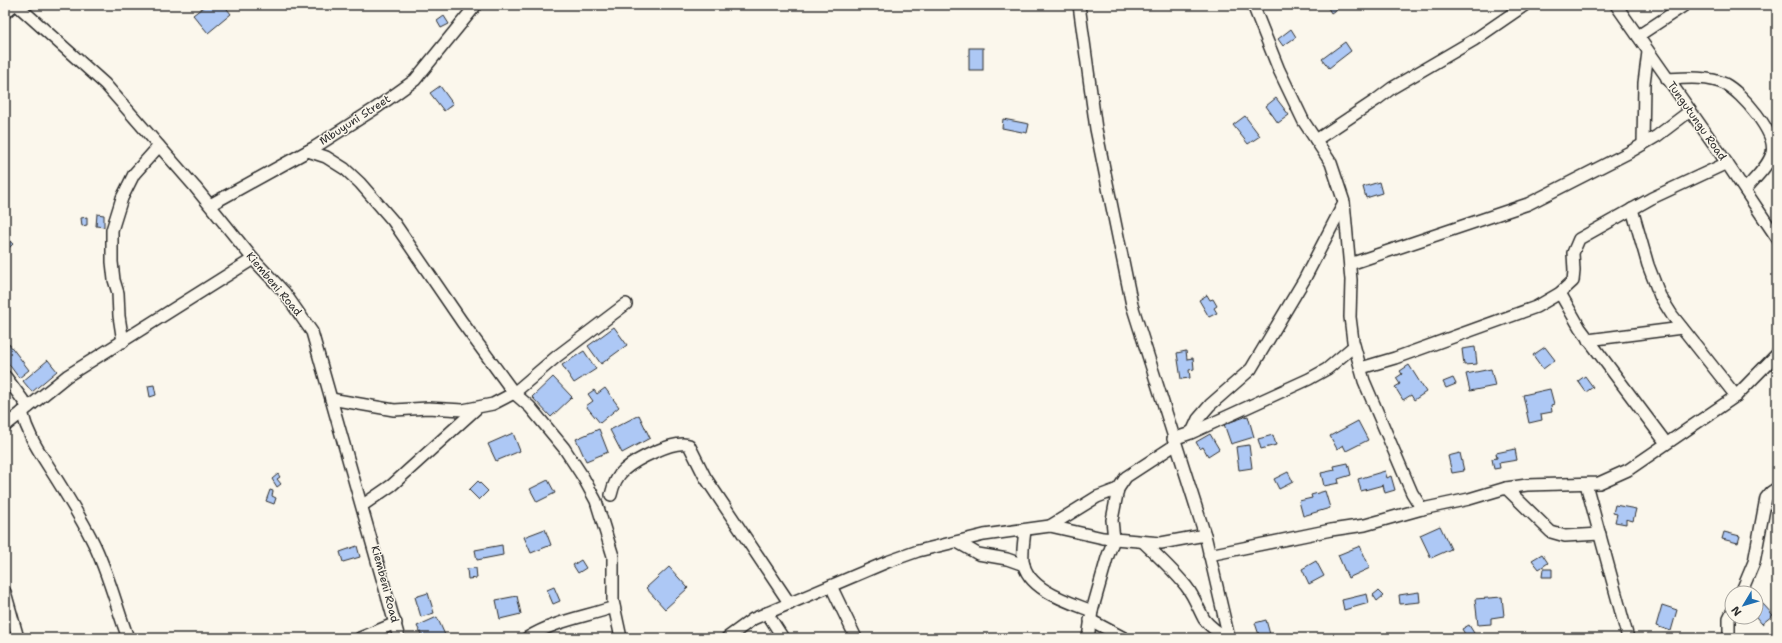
<svg xmlns="http://www.w3.org/2000/svg" width="1782" height="643" viewBox="0 0 1782 643" font-family="'Shantell Sans',sans-serif">
<rect width="100%" height="100%" fill="#fbf7ec"/>
<filter id="ink" filterUnits="userSpaceOnUse"><feTurbulence type="fractalNoise" baseFrequency=".025" numOctaves="2"/><feDisplacementMap in="SourceGraphic" scale="8" xChannelSelector="R" yChannelSelector="G"/><feConvolveMatrix kernelMatrix="1 2 1 2 8 2 1 2 1" color-interpolation-filters="sRGB"/></filter>
<g filter="url(#ink)">
<g fill="#adc8f5" stroke="#2b2b2b">
<path d="M 206,5 L 224,5 L 231,14 L 208,33 L 193,15 Z"/>
<path d="M 1332,5 L 1343,5 L 1331,13 L 1328,8 Z"/>
<path d="M 444,16 L 449,24 L 441,28 L 437,21 Z"/>
<path d="M 1291,29 L 1296,37 L 1283,46 L 1278,39 Z"/>
<path d="M 1345,42 L 1351,51 L 1329,68 L 1322,59 Z"/>
<rect x="969" y="48" width="14" height="22"/>
<path d="M 440,86 L 453,104 L 444,111 L 430,93 Z"/>
<path d="M 1276,98 L 1289,115 L 1278,123 L 1266,106 Z"/>
<path d="M 1245,116 L 1260,136 L 1248,144 L 1233,125 Z"/>
<path d="M 1003,119 L 1029,124 L 1027,133 L 1002,128 Z"/>
<path d="M 1379,182 L 1382,193 L 1366,198 L 1363,187 Z"/>
<path d="M 97,214 L 104,215 L 104,227 L 96,226 Z"/>
<path d="M 87,217 L 87,225 L 82,226 L 81,218 Z"/>
<path d="M 5,237 L 13,244 L 8,249 L 5,246 Z"/>
<path d="M 1207,295 L 1210,300 L 1213,299 L 1217,306 L 1214,308 L 1217,313 L 1209,317 L 1199,300 Z"/>
<path d="M 614,327 L 627,345 L 601,364 L 588,346 Z"/>
<path d="M 9,344 L 29,370 L 19,378 L 5,359 L 5,346 Z"/>
<path d="M 1475,347 L 1477,364 L 1464,365 L 1462,349 Z"/>
<path d="M 1545,347 L 1555,360 L 1543,369 L 1533,355 Z"/>
<path d="M 584,351 L 596,369 L 574,383 L 562,365 Z"/>
<path d="M 1186,351 L 1187,359 L 1193,358 L 1194,369 L 1189,370 L 1190,378 L 1181,379 L 1177,353 Z"/>
<path d="M 48,360 L 57,371 L 32,392 L 23,381 Z"/>
<path d="M 1409,365 L 1426,392 L 1414,400 L 1411,395 L 1403,400 L 1395,387 L 1400,384 L 1396,378 L 1402,374 L 1400,371 Z"/>
<path d="M 1491,369 L 1495,386 L 1470,391 L 1466,374 Z"/>
<path d="M 1585,376 L 1593,387 L 1586,392 L 1578,381 Z"/>
<path d="M 553,377 L 572,397 L 551,417 L 532,397 Z"/>
<path d="M 1453,378 L 1456,384 L 1446,388 L 1443,382 Z"/>
<path d="M 154,385 L 156,395 L 150,397 L 148,386 Z"/>
<path d="M 605,388 L 619,407 L 600,423 L 586,406 L 593,401 L 588,394 L 594,390 L 597,394 Z"/>
<path d="M 1550,389 L 1554,404 L 1551,405 L 1552,412 L 1541,414 L 1542,420 L 1529,423 L 1523,395 Z"/>
<path d="M 639,415 L 650,438 L 622,453 L 610,430 Z"/>
<path d="M 1248,416 L 1254,437 L 1231,444 L 1224,424 Z"/>
<path d="M 1358,421 L 1368,440 L 1346,451 L 1343,445 L 1337,449 L 1330,436 Z"/>
<path d="M 599,429 L 608,452 L 586,461 L 576,439 Z"/>
<path d="M 513,433 L 520,451 L 496,461 L 488,444 Z"/>
<path d="M 1210,434 L 1219,449 L 1208,456 L 1203,447 L 1200,449 L 1196,442 Z"/>
<path d="M 1273,435 L 1276,445 L 1261,449 L 1258,439 Z"/>
<path d="M 1249,445 L 1252,468 L 1239,470 L 1236,447 Z"/>
<path d="M 1515,449 L 1517,460 L 1499,463 L 1500,468 L 1494,469 L 1492,459 L 1497,458 L 1496,453 Z"/>
<path d="M 1460,453 L 1464,471 L 1452,473 L 1448,456 Z"/>
<path d="M 1348,463 L 1351,475 L 1338,479 L 1339,483 L 1324,486 L 1321,473 L 1335,470 L 1334,466 Z"/>
<path d="M 1385,471 L 1387,478 L 1391,476 L 1395,490 L 1385,493 L 1383,485 L 1361,491 L 1358,479 Z"/>
<path d="M 1288,472 L 1293,482 L 1279,489 L 1274,479 Z"/>
<path d="M 278,474 L 280,477 L 277,479 L 281,484 L 277,487 L 272,479 Z"/>
<path d="M 548,480 L 555,493 L 537,502 L 530,489 Z"/>
<path d="M 478,481 L 488,491 L 479,500 L 469,490 Z"/>
<path d="M 270,490 L 273,491 L 272,496 L 276,498 L 274,504 L 266,501 Z"/>
<path d="M 1325,491 L 1330,508 L 1303,516 L 1299,501 L 1312,498 L 1311,495 Z"/>
<path d="M 1615,505 L 1636,509 L 1633,521 L 1626,519 L 1626,524 L 1615,522 L 1617,514 L 1613,513 Z"/>
<path d="M 1440,526 L 1451,549 L 1431,558 L 1420,535 Z"/>
<path d="M 545,529 L 551,545 L 531,553 L 524,537 Z"/>
<path d="M 1724,532 L 1740,536 L 1738,543 L 1722,539 Z"/>
<path d="M 502,545 L 503,555 L 477,560 L 475,550 Z"/>
<path d="M 357,546 L 360,557 L 343,562 L 340,552 Z"/>
<path d="M 1360,546 L 1370,568 L 1348,578 L 1338,555 Z"/>
<path d="M 1542,554 L 1548,563 L 1539,569 L 1532,560 Z"/>
<path d="M 581,560 L 586,568 L 578,573 L 573,565 Z"/>
<path d="M 1316,561 L 1324,576 L 1309,584 L 1302,569 Z"/>
<path d="M 669,567 L 688,588 L 665,609 L 646,588 Z"/>
<path d="M 476,568 L 477,578 L 468,579 L 467,569 Z"/>
<path d="M 1543,569 L 1552,569 L 1552,577 L 1542,577 Z"/>
<path d="M 554,587 L 560,601 L 553,604 L 547,590 Z"/>
<path d="M 1378,591 L 1383,596 L 1377,601 L 1373,595 Z"/>
<path d="M 1419,592 L 1420,602 L 1400,604 L 1399,595 Z"/>
<path d="M 428,593 L 434,613 L 421,617 L 415,597 Z"/>
<path d="M 1367,594 L 1369,603 L 1344,610 L 1342,600 Z"/>
<path d="M 517,596 L 521,614 L 500,619 L 496,600 Z"/>
<path d="M 1502,597 L 1504,616 L 1491,618 L 1491,624 L 1478,625 L 1475,599 Z"/>
<path d="M 1763,604 L 1773,615 L 1762,624 L 1756,617 L 1756,610 Z"/>
<path d="M 1662,605 L 1677,610 L 1671,631 L 1656,626 Z"/>
<path d="M 437,617 L 445,635 L 439,638 L 423,638 L 417,626 Z"/>
<path d="M 1266,620 L 1271,638 L 1260,638 L 1255,623 Z"/>
<path d="M 1469,625 L 1477,638 L 1467,638 L 1462,629 Z"/>
</g>
<g fill="none" stroke-linecap="round" stroke-linejoin="round">
<defs>
<g id="street">
<path d="M 17,5 L 105,84 L 195,187 L 253,259 L 284,292 L 312,332 L 399,638"/>
<path d="M 1079,5 L 1096,129 L 1132,305 L 1205,535 L 1229,638"/>
<path d="M 1253,5 L 1279,70 L 1304,122 L 1331,163 L 1344,202 L 1351,280 L 1350,317 L 1353,341 L 1364,381 L 1412,493 L 1422,509"/>
<path d="M 1616,5 L 1720,153 L 1777,238"/>
<path d="M 5,13 L 14,5"/>
<path d="M 1638,36 L 1685,5"/>
<path d="M 1667,79 C 1685,78 1709,76 1725,84 C 1742,93 1777,133 1772,153 C 1768,167 1754,179 1745,190"/>
<path d="M 1316,140 L 1376,100 L 1392,88 L 1474,40 L 1525,5"/>
<path d="M 1643,144 L 1644,83 L 1648,52"/>
<path d="M 308,151 L 326,157 L 345,169 L 360,183 L 393,221 L 462,322 L 514,393 L 530,407 L 564,448 L 583,477 L 596,501 L 613,556 L 613,601 L 621,638"/>
<path d="M 210,205 L 315,147 L 376,108 L 415,80 L 476,5"/>
<path d="M 1632,209 L 1648,265 L 1660,296 L 1672,315 L 1736,396"/>
<path d="M 1350,264 L 1528,204 L 1628,153 L 1657,136 L 1690,111"/>
<path d="M 1560,293 L 1580,328 L 1666,443"/>
<path d="M 1588,340 L 1682,328"/>
<path d="M 123,342 L 119,316 L 118,293 L 114,280 L 112,262 L 112,230 L 122,198 L 134,174 L 159,146"/>
<path d="M 1361,368 L 1395,358 L 1536,307 L 1560,293 L 1573,281 L 1574,271 L 1573,253 L 1579,239 L 1652,198 L 1727,163"/>
<path d="M 5,376 L 28,407"/>
<path d="M 331,399 L 394,410 L 428,408 L 463,410 L 493,404 L 514,393 L 556,357 L 626,304"/>
<path d="M 22,412 C 27,432 36,447 47,464 C 63,489 79,514 92,540 C 108,571 116,606 128,638"/>
<path d="M 5,426 L 67,376 L 253,259"/>
<path d="M 1191,433 L 1309,379 L 1327,369 L 1354,346"/>
<path d="M 1173,439 L 1188,434 L 1193,430 L 1198,419 L 1210,405 L 1251,369 L 1304,280 L 1344,203"/>
<path d="M 1586,484 L 1628,638"/>
<path d="M 1506,488 L 1551,532 L 1565,536 L 1600,534"/>
<path d="M 611,495 C 613,486 617,476 624,470 C 635,460 675,439 689,445 L 705,477 L 790,604"/>
<path d="M 363,505 L 392,485 L 476,409"/>
<path d="M 1050,526 L 1097,497 L 1118,489"/>
<path d="M 1025,530 C 1024,540 1022,551 1023,561 C 1027,590 1069,602 1092,611"/>
<path d="M 957,542 L 978,554 L 1007,559 L 1024,565"/>
<path d="M 1143,542 C 1158,556 1173,570 1186,586 C 1194,596 1198,608 1204,619 C 1210,627 1219,633 1228,638"/>
<path d="M 1209,555 L 1331,530 L 1365,525 L 1422,509 L 1469,499 L 1506,488 L 1527,485 L 1599,483 L 1628,470 L 1736,396 L 1777,354"/>
<path d="M 831,586 L 856,638"/>
<path d="M 5,592 L 18,638"/>
<path d="M 1741,593 L 1754,562 L 1766,498 L 1771,492 L 1777,488"/>
<path d="M 767,613 L 783,638"/>
<path d="M 1090,620 L 1124,638"/>
<path d="M 360,638 L 396,623"/>
<path d="M 527,638 C 554,621 585,617 614,607"/>
<path d="M 727,638 L 753,619 L 887,562 L 918,551 L 984,535 L 1050,526 L 1103,538 L 1161,543 L 1205,535"/>
<path d="M 1088,638 L 1092,611 L 1107,558 L 1114,539 L 1112,520 L 1118,489 L 1126,477 L 1175,445"/>
<path d="M 1729,638 L 1729,618 L 1732,612"/>
</g>
</defs>
<use href="#street" stroke="#2b2b2b" stroke-width="14"/>
<use href="#street" stroke="#fbf7ec" stroke-width="11"/>
</g>
</g>
<g text-anchor="middle" dominant-baseline="central" stroke-width="3" stroke-linejoin="round" paint-order="stroke">
<g font-size="11" fill="#2b2b2b" stroke="#fbf7ec">
<text transform="translate(355 120) rotate(-33)">Mbuyuni Street</text>
<text transform="translate(1697 121) rotate(55)">Tungutungu Road</text>
<text transform="translate(274 284) rotate(50)">Kiembeni Road</text>
<text transform="translate(385 584) rotate(75)">Kiembeni Road</text>
</g>
</g>
<rect width="1782" height="643" fill="none" stroke="#fbf7ec" stroke-width="20"/>
<rect x="10" y="10" width="1762" height="623" fill="none" stroke="#2b2b2b" stroke-width="1.5" filter="url(#ink)"/>
<g transform="translate(1744 605) rotate(232)"><circle r="19" fill="#fbf7ec" stroke="#a8a59f"/>
<path d="M0-3L7 15L0 10L-7 15Z" fill="#1f6fb2"/>
<text y="-6" font-size="11" font-weight="bold" text-anchor="middle" fill="#2b2b2b">N</text>
</g>
</svg>
